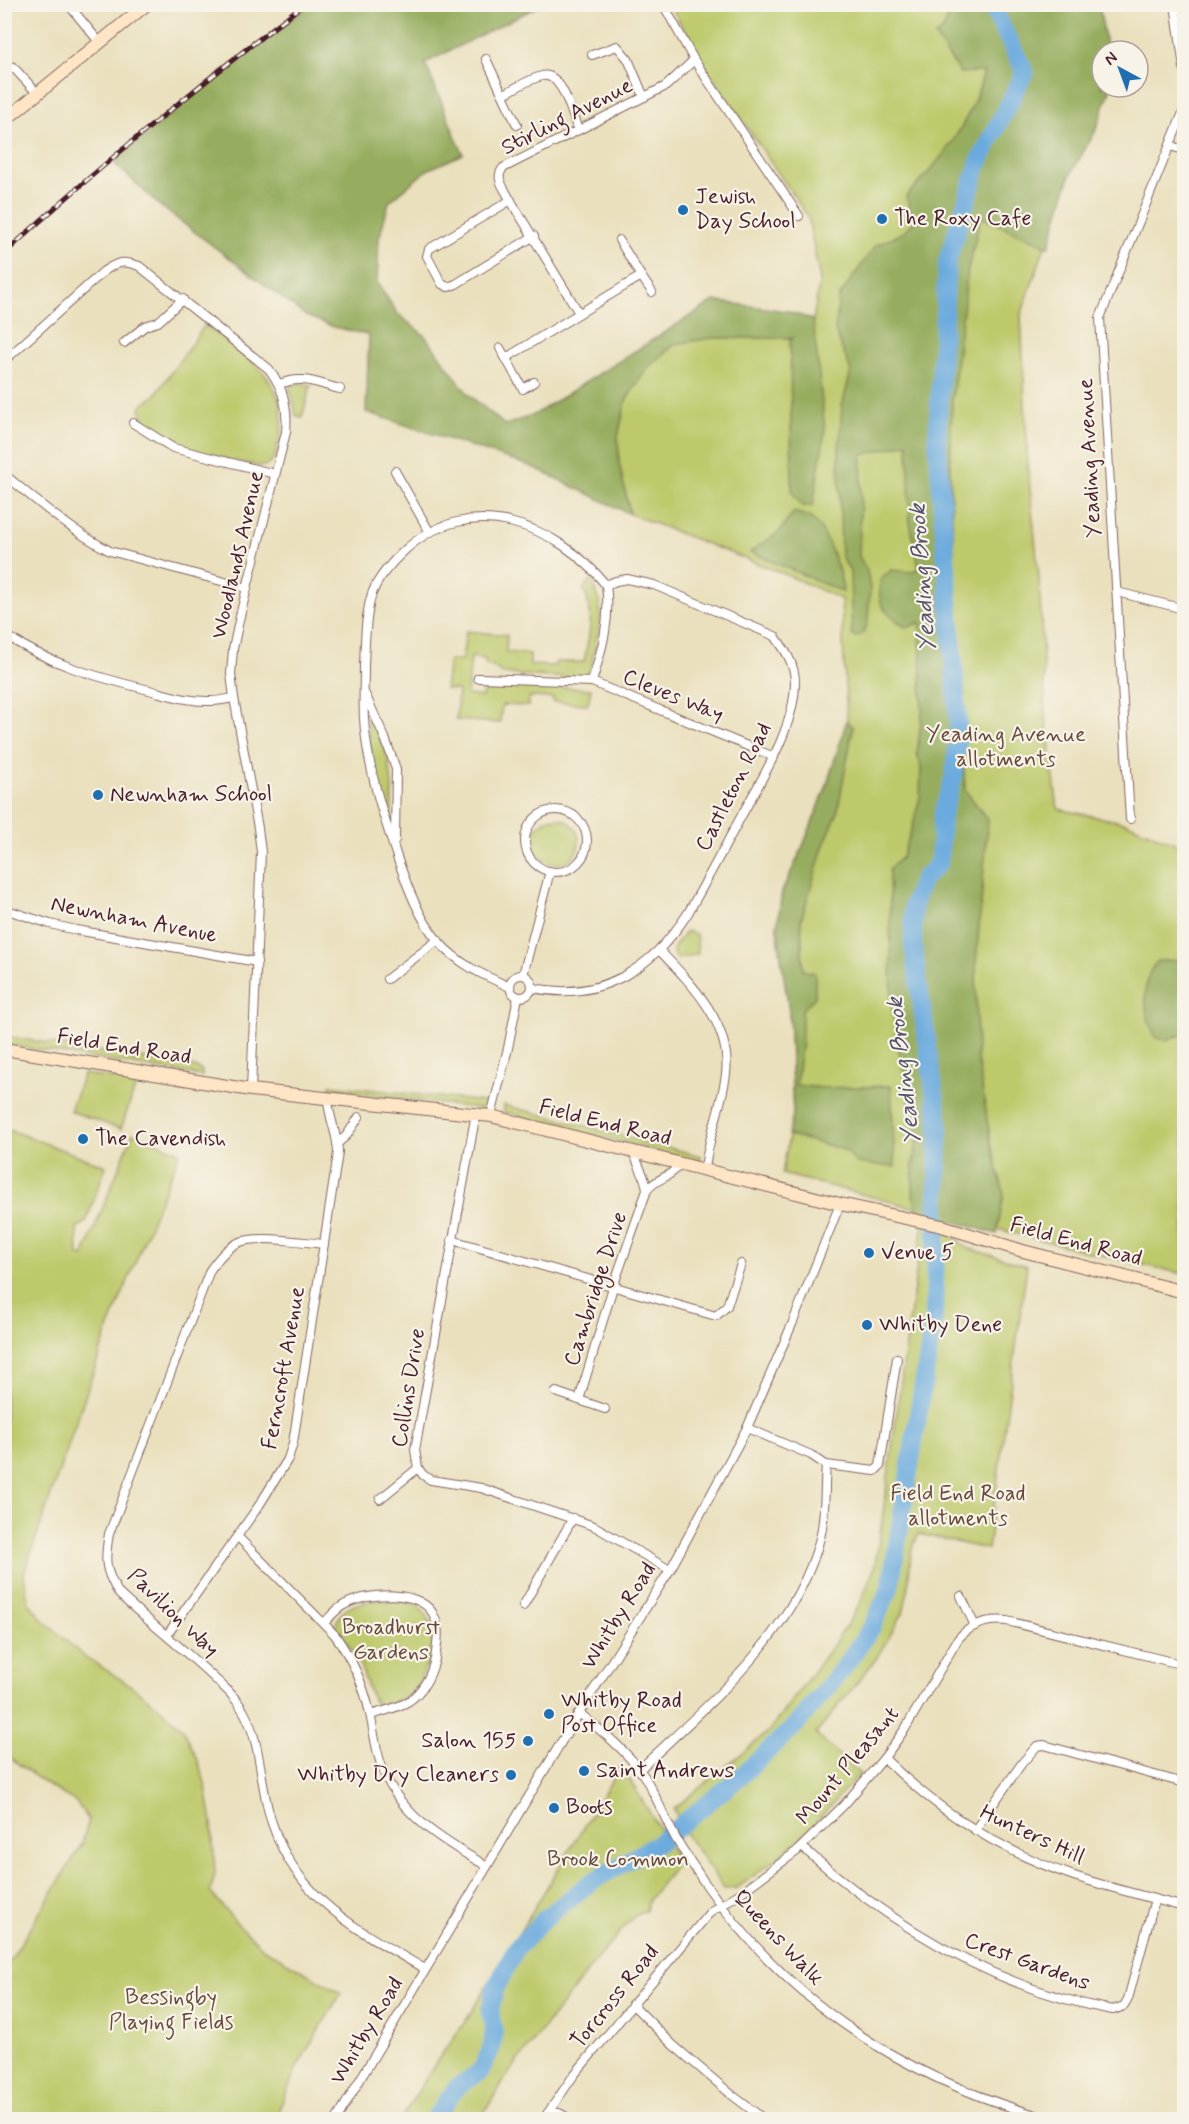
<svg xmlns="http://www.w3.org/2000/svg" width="1189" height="2124" viewBox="0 0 1189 2124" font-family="Mynerve,sans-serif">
<rect width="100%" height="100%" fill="#f7f3e8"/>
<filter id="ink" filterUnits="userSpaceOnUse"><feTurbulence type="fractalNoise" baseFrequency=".0167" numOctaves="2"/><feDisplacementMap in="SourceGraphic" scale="12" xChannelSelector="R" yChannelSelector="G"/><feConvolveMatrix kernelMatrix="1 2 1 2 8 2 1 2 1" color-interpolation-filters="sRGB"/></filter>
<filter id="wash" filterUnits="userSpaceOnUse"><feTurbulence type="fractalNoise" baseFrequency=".008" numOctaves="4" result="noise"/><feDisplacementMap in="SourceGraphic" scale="24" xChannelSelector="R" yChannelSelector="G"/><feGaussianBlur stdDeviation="1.35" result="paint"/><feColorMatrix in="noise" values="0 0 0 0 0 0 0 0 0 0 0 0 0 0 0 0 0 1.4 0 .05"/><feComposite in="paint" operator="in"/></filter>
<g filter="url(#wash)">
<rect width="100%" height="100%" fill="#eae0bd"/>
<g fill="#bdc96b" stroke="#84744b" stroke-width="1.5">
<path d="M 670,5 L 1095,5 L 1102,87 L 1092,133 L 1070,175 L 1021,315 L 1028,469 L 1039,578 L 1046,719 L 1058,809 L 1127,823 L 1184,847 L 1184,1274 L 1096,1254 L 782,1174 L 793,1115 L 789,1011 L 777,928 L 782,892 L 801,851 L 825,791 L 847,720 L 841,599 L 782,573 L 630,514 L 619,463 L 618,436 L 626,400 L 647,368 L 675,344 L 710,338 L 794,338 L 813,320 L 820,280 L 808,217 L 700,58 Z"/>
<path d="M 205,325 C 239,351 283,374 282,423 C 282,435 277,448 274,459 L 265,466 L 260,466 C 232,460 164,449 147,425 C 144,421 142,414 140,408 L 156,394 Z"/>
<path d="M 297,383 L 311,385 L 302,417 L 295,415 L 294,404 L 289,386 Z"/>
<path d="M 592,579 L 599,600 L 601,616 L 591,667 C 590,669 588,674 587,675 C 580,681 514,674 502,674 L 496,668 L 486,665 L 485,659 L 471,657 L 467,695 L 482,697 L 483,691 L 495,689 L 501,684 L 591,689 L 588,704 L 553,702 L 553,698 L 529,697 L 528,706 L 502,705 L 500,723 L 456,720 L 458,690 L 445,689 L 449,660 L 462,660 L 466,631 L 507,635 L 506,652 L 530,654 L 530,665 L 555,666 L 556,662 L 584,662 C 589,634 596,615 583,589 Z"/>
<path d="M 368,712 L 369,712 C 384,745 393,763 392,800 C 392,806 392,813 390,819 L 388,819 C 378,785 367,748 368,712 Z"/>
<circle cx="556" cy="841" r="23"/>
<path d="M 686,931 L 696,934 L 698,954 L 678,959 L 673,954 L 674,947 Z"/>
<path d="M 4,1036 L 195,1067 L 202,1071 L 202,1076 L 5,1044 Z"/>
<path d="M 83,1074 L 137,1082 L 121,1129 L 70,1111 Z"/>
<path d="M 330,1085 L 485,1102 L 484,1109 L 330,1090 Z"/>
<path d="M 504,1105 L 701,1156 L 700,1162 L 504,1112 Z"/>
<path d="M 5,1130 L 12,1131 L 106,1166 L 86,1222 L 77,1228 L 78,1255 L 83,1257 L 133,1133 L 180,1152 L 109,1327 L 24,1573 L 28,1601 L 42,1619 L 82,1655 L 127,1683 L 161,1709 L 183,1729 L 197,1758 L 206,1786 L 212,1823 L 215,1874 L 210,1892 L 236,1922 L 264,1949 L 341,1993 L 297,2067 L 275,2119 L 5,2119 L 5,1969 L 82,1844 L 89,1820 L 76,1802 L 44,1783 L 5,1754 Z"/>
<path d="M 923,1222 L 942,1226 L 967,1248 L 1027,1266 L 988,1549 L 918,1534 L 911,1553 L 908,1591 L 903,1613 L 876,1659 L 816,1734 L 860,1774 L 802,1837 L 775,1860 L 737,1888 L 724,1889 L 683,1830 L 674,1809 L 769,1731 L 834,1644 L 859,1606 L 874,1569 L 880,1535 Z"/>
<path d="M 378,1600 C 389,1601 405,1599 415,1605 C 423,1609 432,1621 433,1631 C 435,1645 422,1682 412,1692 C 402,1700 390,1705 378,1706 C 370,1700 365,1675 359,1663 C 353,1650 345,1639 335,1628 C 338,1607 359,1602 378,1600 Z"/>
<path d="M 621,1765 L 679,1862 L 648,1901 L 646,1911 L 633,1917 L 597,1959 L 509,2073 L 480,2119 L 401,2119 L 437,2061 L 467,2019 Z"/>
</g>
<g fill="#96ad5f" stroke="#706645" stroke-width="1.5">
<path d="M 310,5 L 541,5 L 425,63 L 463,154 L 427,170 L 389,202 L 379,239 L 377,283 L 398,314 L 425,336 L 468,394 L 505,425 L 534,415 L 714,301 L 787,311 L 813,320 L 825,431 L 813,505 L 802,506 L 792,492 L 790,341 L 793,338 L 711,338 L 675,344 L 647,368 L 626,400 L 618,436 L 619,463 L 630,514 L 530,466 L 366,412 L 369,335 L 334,327 L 306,316 L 159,205 L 113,162 L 196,93 Z"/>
<path d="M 935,5 L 1099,5 L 1107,51 L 1102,51 L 1102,87 L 1111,87 L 1095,132 L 1070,175 L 1049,247 L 981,217 L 968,269 L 952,400 L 950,472 L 965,790 L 988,820 L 976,963 L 977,1057 L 991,1143 L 1004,1194 L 997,1234 L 918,1211 L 913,1196 L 913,1164 L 918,1139 L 898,1046 L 892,1006 L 889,869 L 902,857 L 913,825 L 920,797 L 921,765 L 917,754 L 922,712 L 920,622 L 907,628 C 885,613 875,605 881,578 L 892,570 L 911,572 L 919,568 L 910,522 L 908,443 L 862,455 L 859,556 L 867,571 L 870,588 L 868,621 L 864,633 L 856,637 L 852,635 L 850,571 L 841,556 L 839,451 L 842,406 L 851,371 L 835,331 L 839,297 L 875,246 L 904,232 L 914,222 L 906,196 C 943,160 971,122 984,72 L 960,73 L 935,36 L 945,27 L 949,14 Z"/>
<path d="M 794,512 C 799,514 807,515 812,519 C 826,529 842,575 843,592 L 750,552 L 779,532 Z"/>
<path d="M 847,720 L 853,728 L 837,814 L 823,847 L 801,920 L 803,970 L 815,973 L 815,997 L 802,1010 L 802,1040 L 796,1085 L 822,1088 L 891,1086 L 895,1167 L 857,1163 L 845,1150 L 788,1135 L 793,1115 L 791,1054 L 789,1011 L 777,928 L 782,892 L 801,851 L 825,791 Z"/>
<path d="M 1184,960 L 1184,1034 L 1166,1040 L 1156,1038 C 1144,1016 1139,979 1158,961 Z"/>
</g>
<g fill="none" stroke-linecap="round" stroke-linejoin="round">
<path stroke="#6aaade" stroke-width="18" d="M 433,2120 L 457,2087 L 481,2071 L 492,2047 L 494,2029 L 490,2011 L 495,1989 L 516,1949 L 543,1920 L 591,1882 L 657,1844 L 740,1777 L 797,1724 L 841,1671 L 872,1627 L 890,1588 L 934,1318 L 939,1124 L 913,945 L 913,905 L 922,880 L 939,863 L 942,815 L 953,779 L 959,733 L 937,438 L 947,262 L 979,162 L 1025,72 L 993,9 L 981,4"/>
</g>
</g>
<g filter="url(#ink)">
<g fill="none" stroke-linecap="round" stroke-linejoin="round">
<defs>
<g id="street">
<path d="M 68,4 L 100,43"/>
<path d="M 663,4 L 694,60 L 799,216"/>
<path d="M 1175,4 L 1184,68"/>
<path d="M 592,55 L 617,46 L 628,59 L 644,97"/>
<path d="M 486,59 L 517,125"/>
<path d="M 4,65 L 13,67 L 38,94"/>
<path d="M 504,94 C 516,88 529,79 542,76 C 562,71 572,115 578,130"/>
<path d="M 1170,146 L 1184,150"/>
<path d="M 511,200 L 429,249 L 427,256 L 442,284 L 448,287 L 456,284 L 534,236"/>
<path d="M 641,276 L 652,292"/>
<path d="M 579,313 L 508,196 C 503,186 495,178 503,168 L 666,86 L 694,60"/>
<path d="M 124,343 L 145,326 L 158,322 L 183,299"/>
<path d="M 500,348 L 523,389 L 534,382"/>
<path d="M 506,358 L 641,276 L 619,240"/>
<path d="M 4,361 L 104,271 C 118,262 122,260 139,266 L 269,369 C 284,389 288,408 286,432 L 240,616 L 233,649 L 231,674 L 234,698 L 258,828 L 261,852 L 251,1090"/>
<path d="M 279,384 C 304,375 315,383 340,389"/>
<path d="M 133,423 L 173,448 L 275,474"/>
<path d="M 395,471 L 429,531"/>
<path d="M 4,474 C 38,502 71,531 110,551 L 247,588"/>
<path d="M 1117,592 L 1184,609"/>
<path d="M 4,634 C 48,664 97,677 149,690 C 169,695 190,702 211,701 C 219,701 227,699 234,698"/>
<path d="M 478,678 L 592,682 C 602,649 611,620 606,585"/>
<path d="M 592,682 L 774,757"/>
<path d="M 365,694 L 385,738 L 396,769 L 395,840"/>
<circle cx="556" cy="841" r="31"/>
<path d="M 1130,819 L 1100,318 L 1184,110"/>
<path d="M 4,909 L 50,924 L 76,930 L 257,962"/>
<path d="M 660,951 C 691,983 732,1024 726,1074 C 722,1106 708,1137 705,1169"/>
<circle cx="521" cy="986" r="11"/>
<path d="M 523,975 L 550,871"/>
<path d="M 387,979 L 438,940"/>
<path d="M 510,987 C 483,975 458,964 438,941 C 419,918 408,888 398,860 C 383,815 367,767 364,719 C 363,701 364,683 364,665 C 365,643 365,619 371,597 C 376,579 392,562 405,550 C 470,491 557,524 606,585"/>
<path d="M 533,988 C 601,1002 652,969 688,913 C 707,880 725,846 743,813 C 764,775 795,726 795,682 C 795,664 785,650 775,636 L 654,585 L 627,579 L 616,581 L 606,585"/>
<path d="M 476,1113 L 415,1450 L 418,1468 L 423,1475 L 431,1480 L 481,1488 L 594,1526 L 670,1570"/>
<path d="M 491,1116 L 508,1048 L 518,997"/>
<path d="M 338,1143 L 347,1135 L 359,1117"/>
<path d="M 647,1190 C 656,1178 673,1177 680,1163"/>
<path d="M 452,1240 L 716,1316 L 727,1306 L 741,1264"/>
<path d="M 324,1244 C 303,1242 259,1235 240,1242 C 227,1247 218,1259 210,1270 L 109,1534 C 104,1561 105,1571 119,1594 C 149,1622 181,1647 211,1675 C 223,1686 236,1697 244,1712 C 260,1741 260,1777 268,1809 C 289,1895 354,1928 425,1969"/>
<path d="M 556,1392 L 605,1409"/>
<path d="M 579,1400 L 613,1287 L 647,1190 C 646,1176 637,1166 634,1152"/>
<path d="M 826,1465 L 875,1471 L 880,1466 L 897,1358"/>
<path d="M 380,1499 L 418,1468"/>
<path d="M 238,1537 L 335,1635 C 352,1659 364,1685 370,1714 C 374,1731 375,1747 381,1764 C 396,1813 444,1842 487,1866"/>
<path d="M 961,1596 L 975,1626"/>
<path d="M 523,1606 L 573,1518"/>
<path d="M 324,1623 C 330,1617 336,1609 344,1605 C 366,1592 424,1588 435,1618 C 440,1631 437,1645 435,1659 C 431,1676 424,1690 409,1701 C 398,1708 383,1711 371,1715"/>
<path d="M 167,1635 L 260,1504 L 288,1459 L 293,1443 L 338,1153 C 338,1134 328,1117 328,1098"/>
<path d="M 579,1713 C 602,1731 628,1752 644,1776 C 656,1795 664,1817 675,1837 C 683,1851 693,1865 702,1879 C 789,2005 906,2080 1053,2120"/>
<path d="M 884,1758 C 938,1811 1002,1852 1074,1876 C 1110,1888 1148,1897 1184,1907"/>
<path d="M 639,1770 C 707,1705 796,1634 820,1538 C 826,1515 824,1488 826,1465 L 811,1455 L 747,1428"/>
<path d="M 975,1830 L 1022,1763 L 1037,1746 L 1044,1745 L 1184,1783"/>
<path d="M 802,1847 C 891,1925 995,1989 1113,2010 L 1124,2006 L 1128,1999 L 1155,1899"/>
<path d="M 632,2004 L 673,2045 L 732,2095 L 765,2120"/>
<path d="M 548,2113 L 559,2113 L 572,2120"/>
<path d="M 336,2120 L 572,1724 L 670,1570 L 747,1428 L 793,1322 L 840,1204"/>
<path d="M 543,2120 L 574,2075 L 711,1911 L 739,1894 L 797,1851 L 844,1805 L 884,1758 L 905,1729 L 958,1639 C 971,1624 988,1619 1007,1621 L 1184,1665"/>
</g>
<g id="secondary">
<path d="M 4,121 L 147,4"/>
<path d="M 4,1049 L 251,1090 L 491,1116 L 840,1204 L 942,1226 L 1023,1251 L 1184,1292"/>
</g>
</defs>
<use href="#street" stroke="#82635e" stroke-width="10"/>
<use href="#secondary" stroke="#82635e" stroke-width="14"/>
<use href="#street" stroke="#fff" stroke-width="8"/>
<use href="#secondary" stroke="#fde5c5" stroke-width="12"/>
<defs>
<path id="rail" d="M 4,254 C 100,165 201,84 304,4"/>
</defs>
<use href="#rail" stroke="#4a1f2b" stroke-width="5"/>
<use href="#rail" stroke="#f7f3e8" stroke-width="3" stroke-dasharray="9" stroke-linecap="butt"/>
</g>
</g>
<g fill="#1f6fb2" stroke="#f7f3e8" stroke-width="2">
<circle cx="683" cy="210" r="6"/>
<circle cx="882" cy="219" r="6"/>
<circle cx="98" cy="795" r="6"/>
<circle cx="83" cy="1139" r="6"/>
<circle cx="869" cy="1253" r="6"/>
<circle cx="867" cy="1325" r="6"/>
<circle cx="549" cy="1714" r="6"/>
<circle cx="528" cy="1741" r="6"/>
<circle cx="584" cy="1771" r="6"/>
<circle cx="511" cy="1775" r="6"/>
<circle cx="554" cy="1808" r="6"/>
</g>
<g text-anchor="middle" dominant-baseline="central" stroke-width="4.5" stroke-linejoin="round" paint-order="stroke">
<g font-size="22" fill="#4a1f2b" stroke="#f7f3e8">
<text transform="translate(567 117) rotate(-27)">Stirling Avenue</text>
<text transform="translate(1090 458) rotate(-93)">Yeading Avenue</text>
<text transform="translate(238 555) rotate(-77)">Woodlands Avenue</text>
<text transform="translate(673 696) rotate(22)">Cleves Way</text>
<text transform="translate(734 787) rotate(-63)">Castleton Road</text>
<text transform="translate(134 920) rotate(11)">Newnham Avenue</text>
<text transform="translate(124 1047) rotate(9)">Field End Road</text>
<text transform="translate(605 1123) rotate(14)">Field End Road</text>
<text transform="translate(1076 1242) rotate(15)">Field End Road</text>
<text transform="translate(596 1289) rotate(-72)">Cambridge Drive</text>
<text transform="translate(284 1368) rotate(-80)">Ferncroft Avenue</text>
<text transform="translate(409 1388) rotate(-81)">Collins Drive</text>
<text transform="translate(173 1613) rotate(44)">Pavilion Way</text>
<text transform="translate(619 1616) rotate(-58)">Whitby Road</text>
<text transform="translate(848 1766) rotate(-50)">Mount Pleasant</text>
<text transform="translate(1032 1835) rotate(25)">Hunters Hill</text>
<text transform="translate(778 1938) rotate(47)">Queens Walk</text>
<text transform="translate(1027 1962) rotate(20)">Crest Gardens</text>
<text transform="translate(615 1997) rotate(-51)">Torcross Road</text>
<text transform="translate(367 2031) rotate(-59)">Whitby Road</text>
</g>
<g font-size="22" fill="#4a1f2b" stroke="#f7f3e8" text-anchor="start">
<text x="695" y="197">Jewish<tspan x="695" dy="25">Day School</tspan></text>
<text x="894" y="219">The Roxy Cafe</text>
<text x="110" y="795">Newnham School</text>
<text x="95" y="1139">The Cavendish</text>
<text x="881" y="1253">Venue 5</text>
<text x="879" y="1325">Whitby Dene</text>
<text x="561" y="1701">Whitby Road<tspan x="561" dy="25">Post Office</tspan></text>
<text x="516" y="1741" text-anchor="end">Salon 155</text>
<text x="596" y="1771">Saint Andrews</text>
<text x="499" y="1775" text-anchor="end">Whitby Dry Cleaners</text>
<text x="566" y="1808">Boots</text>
</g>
<g font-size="22" fill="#674a3b" stroke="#f7f3e8">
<text x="1006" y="735">Yeading Avenue<tspan x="1006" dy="25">allotments</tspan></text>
<text x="958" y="1494">Field End Road<tspan x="958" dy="25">allotments</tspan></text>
<text x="391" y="1628">Broadhurst<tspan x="391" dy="25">Gardens</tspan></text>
<text x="618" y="1860">Brook Common</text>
<text x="171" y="1998">Bessingby<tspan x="171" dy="25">Playing Fields</tspan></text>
</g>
<g font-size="24" font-style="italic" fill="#55506a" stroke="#f7f3e8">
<text transform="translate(923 578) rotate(-94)">Yeading Brook</text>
<text transform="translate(904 1071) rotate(-97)">Yeading Brook</text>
</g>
</g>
<rect width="1189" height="2124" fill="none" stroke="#f7f3e8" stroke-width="24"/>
<g transform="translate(1120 69) rotate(319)"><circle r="28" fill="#f7f3e8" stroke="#b29e9c" stroke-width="1.5"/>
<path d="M0-4.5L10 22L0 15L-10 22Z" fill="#1f6fb2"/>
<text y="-9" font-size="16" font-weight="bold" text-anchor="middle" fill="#4a1f2b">N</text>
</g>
</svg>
